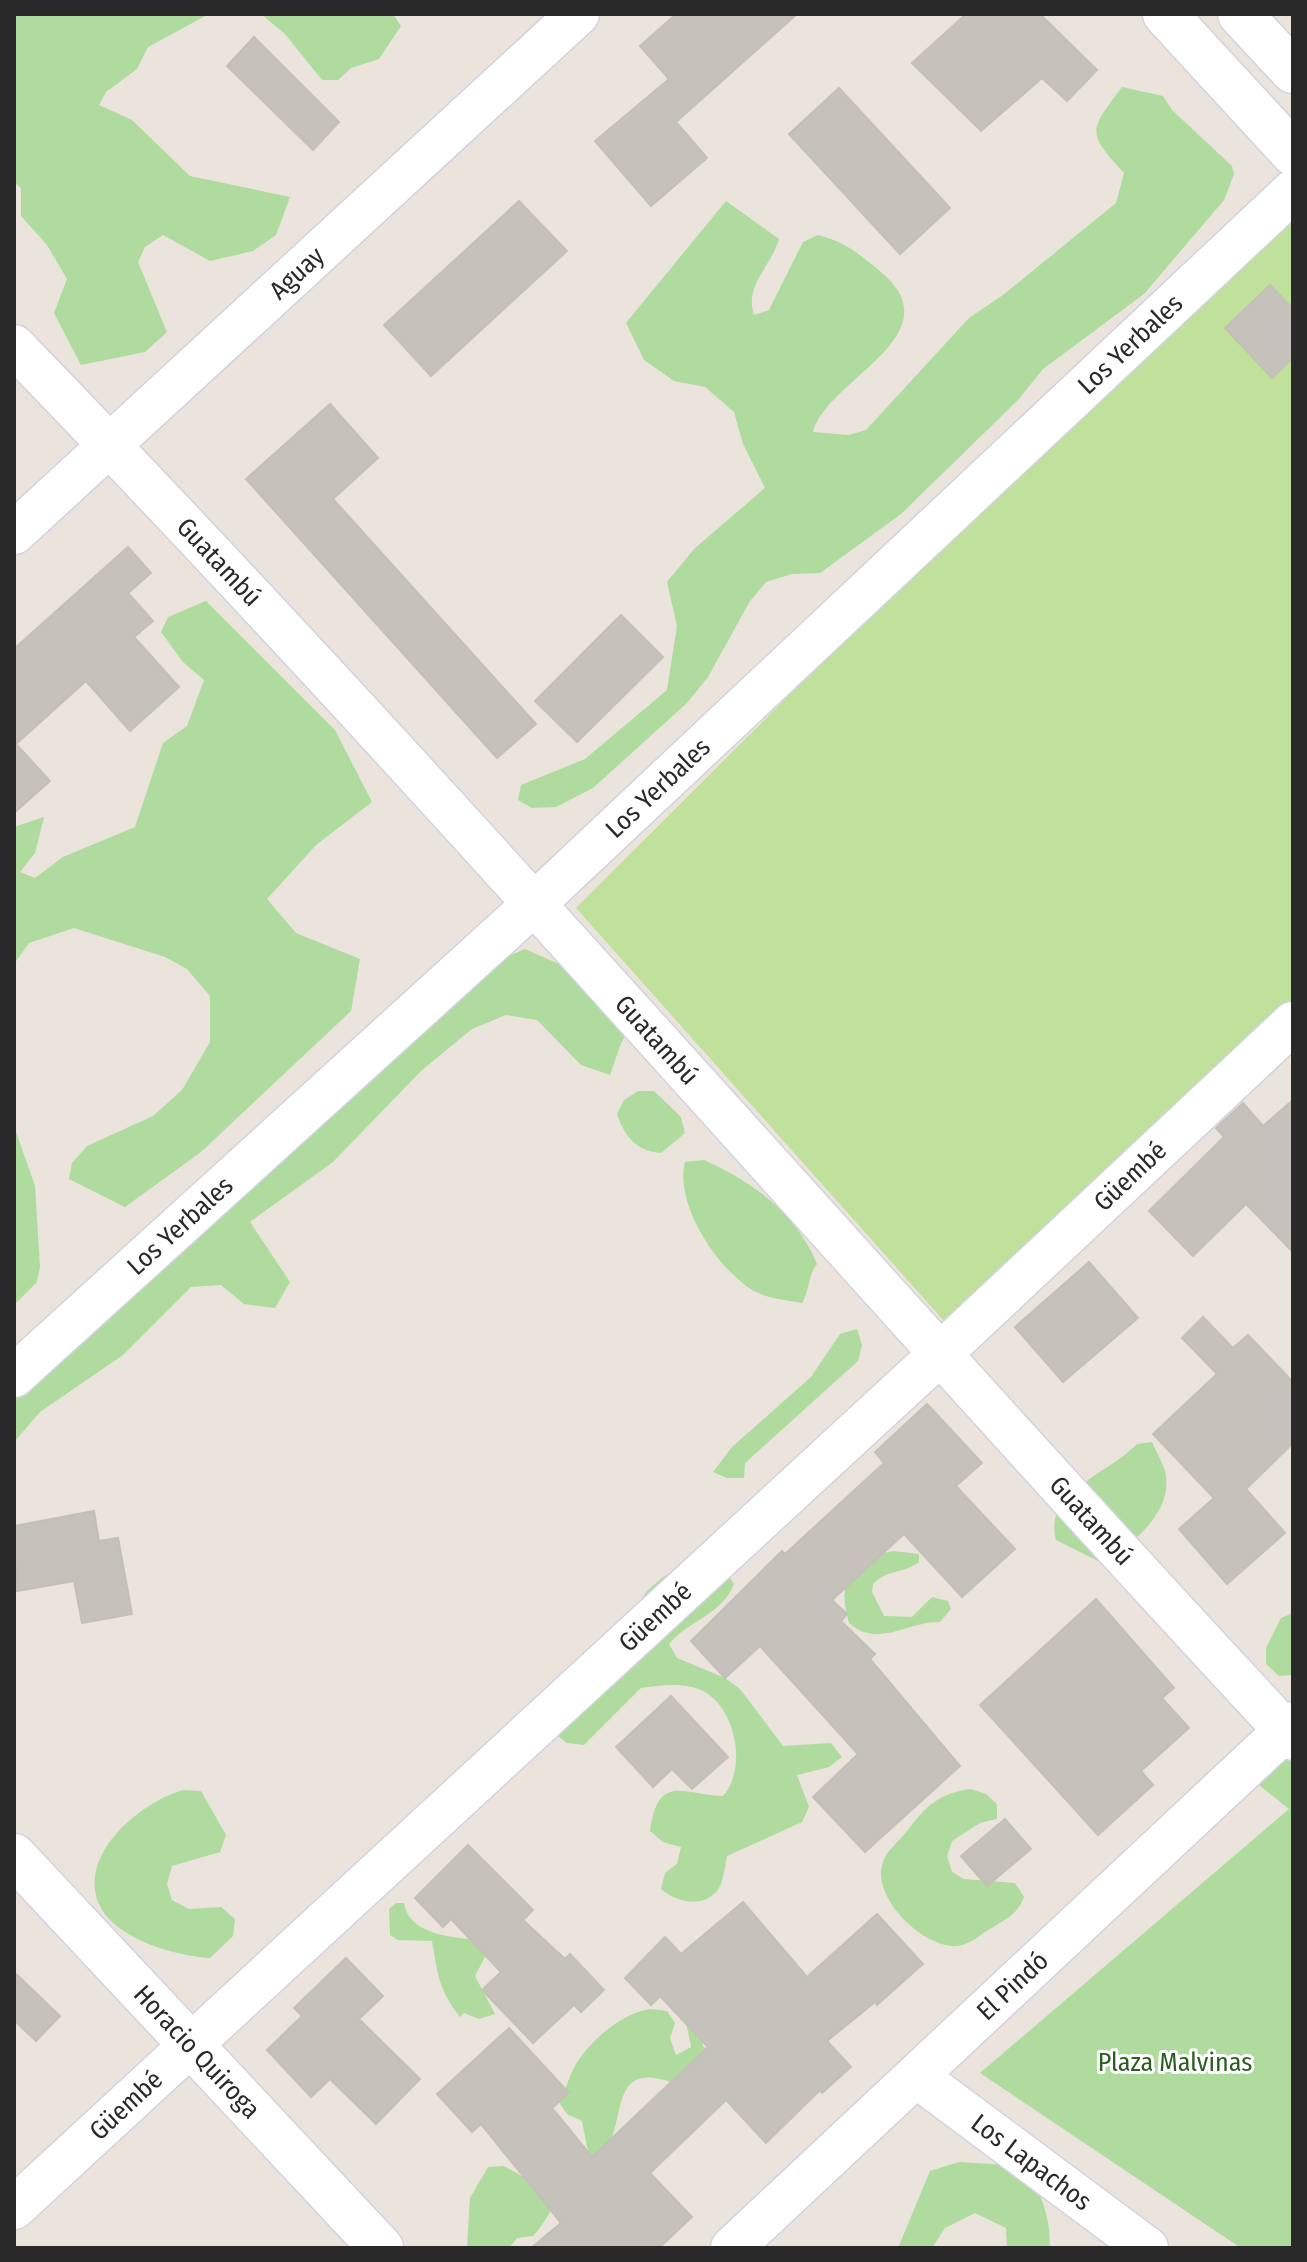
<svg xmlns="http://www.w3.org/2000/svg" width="1307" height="2262" viewBox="0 0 1307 2262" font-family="'Fira Sans Condensed',sans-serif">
<rect width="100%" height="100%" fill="#eae4dc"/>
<g fill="#afdb9e">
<path d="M 14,14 L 209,14 L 148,47 L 137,69 L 106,92 L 99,105 L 132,120 L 190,176 L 290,197 L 276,235 L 253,251 L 210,261 L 163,235 L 145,247 L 138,262 L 167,332 L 145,352 L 81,365 L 54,313 L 67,279 L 47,245 L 21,216 L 21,188 L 14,182 Z"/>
<path d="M 261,14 L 393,14 L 401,26 L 379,59 L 351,68 L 338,80 L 322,80 L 285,34 Z"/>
<path d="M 1122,87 L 1163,96 L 1172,110 L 1232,166 L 1234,174 L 1224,200 L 1144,294 L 1043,369 L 1018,400 L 901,514 L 820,573 L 792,574 L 766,582 L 750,601 L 708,677 L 687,703 L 593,788 L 556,807 L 532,808 L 518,800 L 521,785 L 585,759 L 667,690 L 677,626 L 667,582 L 694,549 L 765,488 L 743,444 L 734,412 L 705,387 L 674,381 L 644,360 L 626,323 L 726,201 L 779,239 C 771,267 744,285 754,315 L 769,310 L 803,242 L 818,235 C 847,243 858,253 881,272 C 956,335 827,379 813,432 L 849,435 L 866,430 L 969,318 L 1003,295 L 1116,203 L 1124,173 C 1086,132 1089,131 1122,87 Z"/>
<path d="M 206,601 L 335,730 L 372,802 L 316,845 L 267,899 L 296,933 L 360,959 L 351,1011 L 201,1152 L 125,1207 L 69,1179 L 72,1163 L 87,1146 L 153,1116 L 182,1090 L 210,1042 L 210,996 L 187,969 L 165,957 L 74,928 L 29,943 L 14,964 L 14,827 L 44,817 L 35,853 L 20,872 L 35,878 L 63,857 L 135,827 L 163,743 L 187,726 L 204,680 L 183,662 L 161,632 L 168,617 Z"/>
<path d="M 525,949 L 584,975 L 636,1017 L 621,1043 L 610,1075 L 581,1065 L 537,1020 L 506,1015 L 472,1029 L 421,1071 L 333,1162 L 250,1222 L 290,1282 L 275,1308 L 244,1304 L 221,1285 L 191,1287 L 123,1355 L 40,1412 L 14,1442 L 14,1380 L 495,962 Z"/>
<path d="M 638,1091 L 654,1091 L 681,1117 L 685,1133 L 661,1153 C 636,1151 625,1137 617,1114 L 624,1100 Z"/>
<path d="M 14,1126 L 35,1186 L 40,1267 L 37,1282 L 14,1305 Z"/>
<path d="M 704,1160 C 753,1182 796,1213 817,1264 C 808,1275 810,1290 802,1303 C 786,1300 769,1299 754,1291 C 718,1270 674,1204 685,1162 Z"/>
<path d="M 857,1329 L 862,1345 L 858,1361 L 745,1463 L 744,1478 L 727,1478 L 713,1472 L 732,1447 L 811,1377 L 840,1334 Z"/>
<path d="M 1152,1442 C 1156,1452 1162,1461 1165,1471 C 1175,1512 1131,1545 1102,1563 L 1056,1540 C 1043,1492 1110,1473 1137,1444 Z"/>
<path d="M 893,1551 L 919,1554 L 919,1562 C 904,1574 887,1569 873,1584 L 872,1592 L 884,1616 L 912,1617 L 932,1597 L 948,1601 L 951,1609 L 940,1622 C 908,1621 878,1649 849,1623 C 837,1580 849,1560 893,1551 Z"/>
<path d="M 692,1562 L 724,1569 L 734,1584 C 722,1615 689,1620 669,1644 L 677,1658 L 725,1678 L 740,1689 L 783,1746 L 831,1743 L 842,1757 L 829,1767 L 797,1775 L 809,1807 L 802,1822 L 727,1856 C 725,1865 724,1879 719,1888 C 705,1910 676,1902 661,1889 L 665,1873 L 677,1864 L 681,1847 L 663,1842 L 650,1831 C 658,1772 684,1795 723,1796 C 747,1769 737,1709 703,1691 C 686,1682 660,1685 641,1688 L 584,1745 L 567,1743 L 554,1733 L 647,1591 L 663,1577 Z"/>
<path d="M 1293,1613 L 1293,1675 L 1279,1676 L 1266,1664 L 1266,1648 L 1281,1618 Z"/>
<path d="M 1293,1729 L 1293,2248 L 1241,2248 L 980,2073 L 1289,1809 L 1259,1785 L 1262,1754 Z"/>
<path d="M 971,1789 L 986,1794 L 997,1804 L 997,1819 L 980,1823 L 952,1841 L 947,1856 L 952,1872 L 964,1879 L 1015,1883 L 1024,1897 C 1017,1915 1006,1919 990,1929 C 979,1935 971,1944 958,1946 C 924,1949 873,1899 882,1865 C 885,1851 899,1842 907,1831 C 926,1806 939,1793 971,1789 Z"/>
<path d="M 183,1790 L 201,1791 L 226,1835 L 220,1852 L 172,1866 L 167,1884 L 172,1900 L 189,1909 L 221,1907 L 235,1919 L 233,1936 L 210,1958 C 177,1956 118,1940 101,1908 C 74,1856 141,1802 183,1790 Z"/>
<path d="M 396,1903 L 404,1903 C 409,1935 452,1937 477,1940 L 486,1955 L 475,1976 L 495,2014 L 479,2019 L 464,2013 L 460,2017 C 438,1989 438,1974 432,1941 L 398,1940 L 390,1935 L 389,1909 Z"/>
<path d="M 650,2009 L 667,2011 L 675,2023 L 670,2038 L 676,2055 L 691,2047 L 685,2017 L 702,2029 L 703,2046 L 715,2057 L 679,2085 C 607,2056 628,2118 605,2152 C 594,2168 575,2181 561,2196 C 550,2209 545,2224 533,2236 L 517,2238 L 509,2248 L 467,2248 L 470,2198 L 488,2167 L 504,2166 L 536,2184 L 584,2167 L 588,2152 L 582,2121 L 567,2114 L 558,2101 C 567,2089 568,2078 575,2066 C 590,2040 621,2014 650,2009 Z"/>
<path d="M 959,2162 L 1023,2166 C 1042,2193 1050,2215 1050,2248 L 1007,2248 L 1006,2228 L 975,2213 L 945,2228 L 932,2248 L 898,2248 L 930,2171 Z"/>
</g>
<path fill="#bfe19b" d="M 1293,192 L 1293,1008 L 945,1322 L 576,908 Z"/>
<g fill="#c5c1bb" stroke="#c5c0b6" stroke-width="2">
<path d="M 676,14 L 797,14 L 676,122 L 707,158 L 651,206 L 595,141 L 669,79 L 640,46 Z"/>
<path d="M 966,14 L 1040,14 L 1097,70 L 1067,101 L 1042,78 L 981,131 L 912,63 Z"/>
<path d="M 254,37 L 339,122 L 313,150 L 227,66 Z"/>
<path d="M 839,88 L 950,208 L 900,254 L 789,134 Z"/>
<path d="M 519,201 L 567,251 L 431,376 L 384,325 Z"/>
<path d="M 1270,285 L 1293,309 L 1293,358 L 1272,378 L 1225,328 Z"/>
<path d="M 330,404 L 378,458 L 333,499 L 536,724 L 497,758 L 246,479 Z"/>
<path d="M 128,547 L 151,573 L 128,593 L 153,621 L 134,637 L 179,687 L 130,731 L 86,681 L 16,744 L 50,781 L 14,813 L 14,649 Z"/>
<path d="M 621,615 L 663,657 L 577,742 L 535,701 Z"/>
<path d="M 1293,1100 L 1293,1252 L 1246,1204 L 1193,1256 L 1149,1211 L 1224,1137 L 1216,1128 L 1243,1103 L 1263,1126 Z"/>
<path d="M 1089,1262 L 1138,1318 L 1063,1382 L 1015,1327 Z"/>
<path d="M 1203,1317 L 1233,1348 L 1248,1335 L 1293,1382 L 1293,1443 L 1246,1489 L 1285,1533 L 1227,1584 L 1179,1529 L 1214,1498 L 1153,1434 L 1217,1374 L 1182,1338 Z"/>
<path d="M 927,1404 L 982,1463 L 956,1486 L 1015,1549 L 962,1597 L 904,1534 L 832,1600 L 847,1614 L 841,1621 L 875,1654 L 870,1659 L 960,1766 L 865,1852 L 813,1797 L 858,1754 L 760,1646 L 725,1678 L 691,1641 L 782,1551 L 785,1554 L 884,1463 L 875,1452 Z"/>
<path d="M 94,1511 L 99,1541 L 118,1538 L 132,1614 L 82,1623 L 74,1581 L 17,1591 L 14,1526 Z"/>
<path d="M 1096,1599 L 1174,1688 L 1162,1698 L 1189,1728 L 1141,1771 L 1153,1785 L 1098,1835 L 980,1705 Z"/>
<path d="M 671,1696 L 728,1757 L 692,1789 L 672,1769 L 653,1787 L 616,1747 Z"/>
<path d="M 1005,1819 L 1031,1849 L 987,1886 L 961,1856 Z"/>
<path d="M 468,1845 L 533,1910 L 523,1920 L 565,1959 L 570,1954 L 604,1990 L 581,2012 L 574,2005 L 533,2043 L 482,1990 L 501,1972 L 451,1919 L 443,1927 L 415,1898 Z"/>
<path d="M 743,1902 L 807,1977 L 877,1914 L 923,1964 L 877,2005 L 875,2002 L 827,2041 L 851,2067 L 822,2093 L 820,2090 L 766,2143 L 726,2100 L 650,2173 L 692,2217 L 659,2248 L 531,2248 L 561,2223 L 481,2124 L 472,2132 L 437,2094 L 509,2028 L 569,2093 L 552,2108 L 592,2157 L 708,2047 L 660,1996 L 651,2005 L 625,1978 L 665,1937 L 681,1954 Z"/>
<path d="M 346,1958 L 383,1996 L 359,2019 L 420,2079 L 376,2124 L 330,2079 L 311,2097 L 267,2050 L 302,2016 L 294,2008 Z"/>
<path d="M 14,1972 L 60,2016 L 36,2041 L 14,2020 Z"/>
</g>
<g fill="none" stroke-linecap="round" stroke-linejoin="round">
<defs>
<g id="minor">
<path id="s1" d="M 14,346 C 453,799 863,1278 1293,1739"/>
<path id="s2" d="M 14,533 L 578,14"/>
<path id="s3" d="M 14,1376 L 535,903 L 1293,191"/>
<path id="s4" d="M 916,2076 L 1147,2248"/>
<path id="s5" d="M 14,2208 L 940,1354 L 1293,1023"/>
<path id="s6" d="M 732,2248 L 1293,1723"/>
</g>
<g id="secondary">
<path d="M 1165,14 L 1293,153"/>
<path d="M 1240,14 L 1293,71"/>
<path id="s7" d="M 14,1856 L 381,2248"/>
</g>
</defs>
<use href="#minor" stroke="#d1d3e0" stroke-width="45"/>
<use href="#secondary" stroke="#d1d3e0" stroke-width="47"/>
<use href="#minor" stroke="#fff" stroke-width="42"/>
<use href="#secondary" stroke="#fff" stroke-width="44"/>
</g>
<g text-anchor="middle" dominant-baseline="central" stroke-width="6" stroke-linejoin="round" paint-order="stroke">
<g font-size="26" fill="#292929" stroke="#fff">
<text stroke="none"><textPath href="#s2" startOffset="384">Aguay</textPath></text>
<text stroke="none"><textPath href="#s3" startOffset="1520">Los Yerbales</textPath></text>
<text stroke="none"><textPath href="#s1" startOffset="298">Guatambú</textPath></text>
<text stroke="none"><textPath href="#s3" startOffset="872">Los Yerbales</textPath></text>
<text stroke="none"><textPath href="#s1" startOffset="946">Guatambú</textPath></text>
<text stroke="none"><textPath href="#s5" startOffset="1520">Güembé</textPath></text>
<text stroke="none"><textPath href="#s3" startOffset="224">Los Yerbales</textPath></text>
<text stroke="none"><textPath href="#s1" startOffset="1594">Guatambú</textPath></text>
<text stroke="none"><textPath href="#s5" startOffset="872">Güembé</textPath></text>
<text stroke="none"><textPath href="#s6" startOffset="384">El Pindó</textPath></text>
<text stroke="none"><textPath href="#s7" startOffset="268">Horacio Quiroga</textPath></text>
<text stroke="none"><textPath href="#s5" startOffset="152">Güembé</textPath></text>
<text stroke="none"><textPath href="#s4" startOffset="144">Los Lapachos</textPath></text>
</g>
<g font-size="26" fill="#2a5e21" stroke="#fff">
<text x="1175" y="2062">Plaza Malvinas</text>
</g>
</g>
<rect width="1307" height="2262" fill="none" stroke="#292929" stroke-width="32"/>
</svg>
